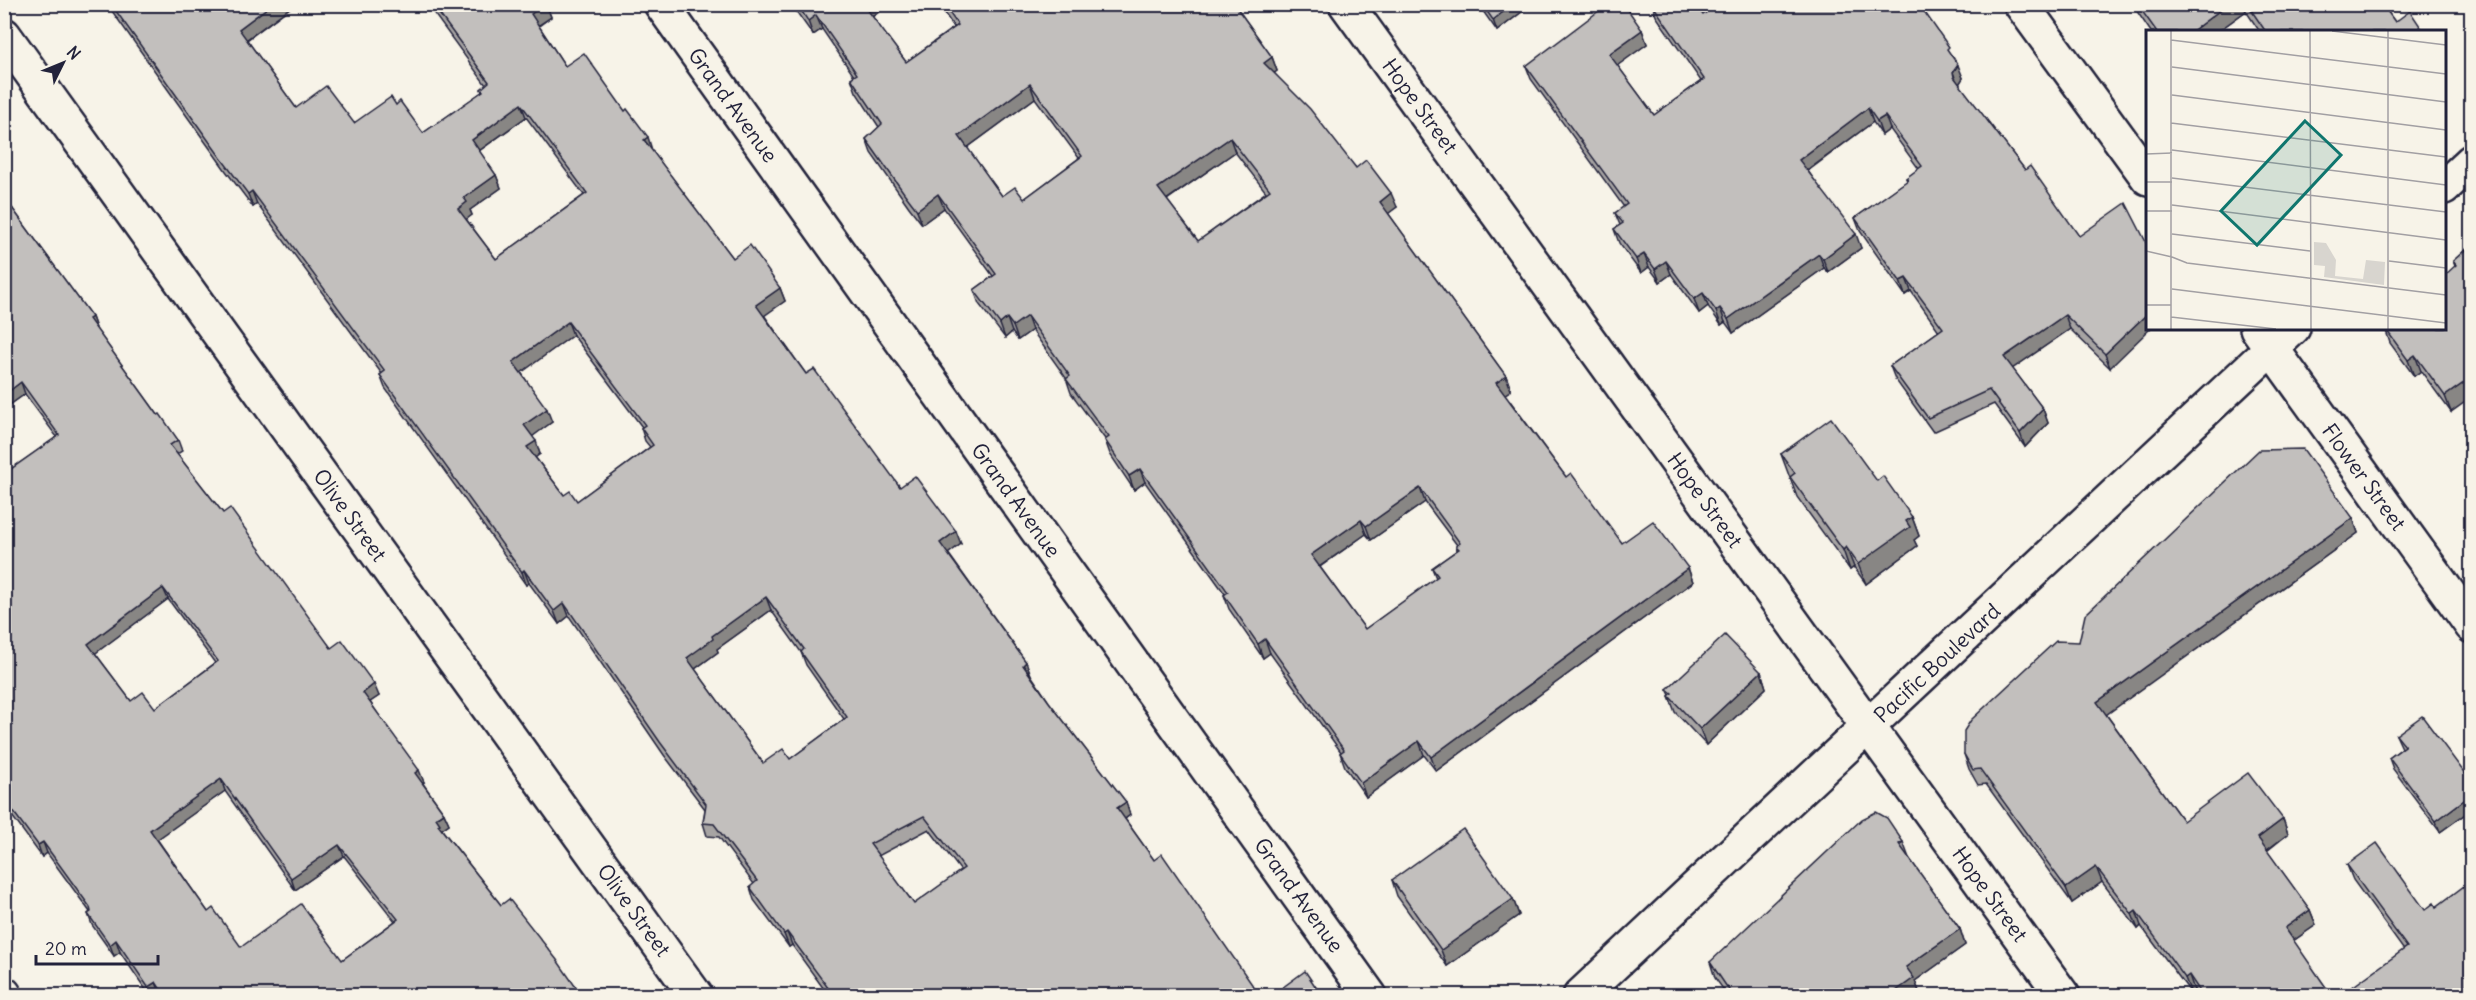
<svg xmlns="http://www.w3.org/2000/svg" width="2476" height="1000" viewBox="0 0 2476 1000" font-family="Delius,sans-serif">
<rect width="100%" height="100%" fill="#f7f3e8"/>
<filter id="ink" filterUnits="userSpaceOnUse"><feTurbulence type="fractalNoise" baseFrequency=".0167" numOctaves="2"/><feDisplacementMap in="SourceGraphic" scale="12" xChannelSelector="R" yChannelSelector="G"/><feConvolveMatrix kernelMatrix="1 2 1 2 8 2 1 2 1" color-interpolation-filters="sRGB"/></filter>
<g filter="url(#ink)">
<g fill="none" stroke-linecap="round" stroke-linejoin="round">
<defs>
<g id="minor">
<path d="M 661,4 L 1370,996"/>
<path d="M 1346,4 L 2063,996"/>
<path d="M 2021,4 L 2148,178"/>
<path d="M 4,35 L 696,996"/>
<path d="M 2257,328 L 2472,626"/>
<path d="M 4,994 L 5,996"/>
</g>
<g id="primary">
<path d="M 2444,187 L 2472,161"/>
<path d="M 1580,996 L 2293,328"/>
</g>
</defs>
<use href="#minor" stroke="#22223b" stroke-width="38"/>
<use href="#primary" stroke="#22223b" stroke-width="38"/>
<use href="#minor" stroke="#f7f3e8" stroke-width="33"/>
<use href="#primary" stroke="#f7f3e8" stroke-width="33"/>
</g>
<g fill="#a7a4a3" stroke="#22223b" stroke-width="1.5" fill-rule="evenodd">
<path d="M 107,4 L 295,4 L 247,40 L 296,108 L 354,123 L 396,105 L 423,133 L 482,92 L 481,89 L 486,85 L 427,4 L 546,4 L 551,17 L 539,26 L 565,66 L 652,151 L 733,258 L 780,288 L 785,301 L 764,315 L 806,374 L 900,487 L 961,544 L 948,553 L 1026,662 L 1031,675 L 1049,702 L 1126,802 L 1130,815 L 1125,819 L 1154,860 L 1260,996 L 829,996 L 792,945 L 789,947 L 754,900 L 750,887 L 754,884 L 719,837 L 707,836 L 703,823 L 705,809 L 664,755 L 569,616 L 559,624 L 529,583 L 526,585 L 385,388 L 380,375 L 382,374 L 257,204 L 253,207 L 226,171 ZM 526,117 L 584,195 L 496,259 L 466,219 L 472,215 L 470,210 L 501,188 L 496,175 L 479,151 ZM 573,335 L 642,427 L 641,428 L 645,441 L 650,447 L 577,501 L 564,495 L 535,457 L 540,454 L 532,436 L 552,422 L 521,372 ZM 771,610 L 801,652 L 806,665 L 844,719 L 790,759 L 763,763 L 695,669 L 718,652 L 717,649 ZM 929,829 L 961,871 L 914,904 L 878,856 Z"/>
<path d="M 791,4 L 890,4 L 872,17 L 906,62 L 954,27 L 938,4 L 1234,4 L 1272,57 L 1277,71 L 1274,73 L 1356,168 L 1397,207 L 1388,213 L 1506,376 L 1511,390 L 1505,394 L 1566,477 L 1622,543 L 1688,568 L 1693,582 L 1436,771 L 1424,755 L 1366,797 L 1345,767 L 1340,753 L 1341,752 L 1270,653 L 1263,658 L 1229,609 L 1224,595 L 1225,594 L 1145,482 L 1134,490 L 1110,454 L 1105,440 L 1105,439 L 1071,393 L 1066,378 L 1032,330 L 1018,340 L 1012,332 L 1005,338 L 979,304 L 974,290 L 993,276 L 944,208 L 922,224 L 909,207 L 871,153 L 866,139 L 879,127 L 856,92 L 851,78 L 854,76 L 822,29 L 813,35 ZM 1035,98 L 1079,158 L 1024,199 L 1002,196 L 967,148 ZM 1235,152 L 1266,192 L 1198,241 L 1167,200 ZM 1425,502 L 1457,545 L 1456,546 L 1457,550 L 1432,568 L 1436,578 L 1365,629 L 1320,567 L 1366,534 L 1371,540 Z"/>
<path d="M 1478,4 L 1532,4 L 1497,31 Z"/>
<path d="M 1652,4 L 1695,4 L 1703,15 L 1953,57 L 1963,78 L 1959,84 L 2025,170 L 2079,236 L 2110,368 L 2070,329 L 2012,368 L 2043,409 L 2048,423 L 2025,447 L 1994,404 L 1933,432 L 1895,379 L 1890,366 L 1939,331 L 1911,291 L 1905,295 L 1860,231 L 1855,218 L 1907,181 L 1906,178 L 1919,169 L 1890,129 L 1882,135 L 1873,122 L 1808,171 L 1861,248 L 1828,272 L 1824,268 L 1733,333 L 1725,322 L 1721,325 L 1708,306 L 1699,313 L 1671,274 L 1660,282 L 1649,267 L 1641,273 L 1619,243 L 1614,229 L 1620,225 L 1615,213 L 1624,207 L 1531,79 L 1526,66 L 1642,30 L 1647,44 L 1617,65 L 1654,115 L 1701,81 L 1656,16 Z"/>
<path d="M 2132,4 L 2382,4 L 2395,22 L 2424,32 L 2260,32 L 2246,11 L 2217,32 L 2151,32 Z"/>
<path d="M 4,197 L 92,317 L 96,329 L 158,415 L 178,440 L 182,451 L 177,454 L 223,513 L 331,648 L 379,696 L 370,702 L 424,782 L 422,782 L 444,813 L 449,824 L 442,829 L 443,831 L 501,905 L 582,996 L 162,996 L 160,993 L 157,996 L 150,996 L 120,952 L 114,956 L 92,925 L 88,914 L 90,912 L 47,853 L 42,857 L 4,805 L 4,474 L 57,437 L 25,394 L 4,409 ZM 168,599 L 215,663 L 155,708 L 131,701 L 95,653 ZM 225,791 L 295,890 L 344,856 L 395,921 L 342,960 L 241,947 L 208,912 L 157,839 Z"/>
<path d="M 2472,244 L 2451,412 L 2421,371 L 2414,376 L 2390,343 L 2385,328 L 2445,328 L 2455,266 L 2453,261 Z"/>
<path d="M 1781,454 L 1877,481 L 1912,517 L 1919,536 L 1914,540 L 1917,546 L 1866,584 L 1854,567 L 1850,570 L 1797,497 Z"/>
<path d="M 2353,518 L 2358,533 L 2106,714 L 2183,821 L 2283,819 L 2288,834 L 2267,851 L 2310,910 L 2316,925 L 2293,941 L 2332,996 L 2198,996 L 2194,990 L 2191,993 L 2141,926 L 2138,929 L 2102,882 L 2072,903 L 1986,784 L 1978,785 L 1969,769 L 1964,754 L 2079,642 Z"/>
<path d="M 2472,523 L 2472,540 L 2467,527 Z"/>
<path d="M 1761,672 L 1766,688 L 1706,745 L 1675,712 L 1669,696 L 1670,695 L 1667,689 Z"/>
<path d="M 2396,735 L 2472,783 L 2472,809 L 2440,832 L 2393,769 L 2389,758 L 2402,748 Z"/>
<path d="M 1903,842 L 1909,858 L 1960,929 L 1965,945 L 1915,981 L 1920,994 L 1917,996 L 1728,996 L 1715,978 L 1710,962 Z"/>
<path d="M 2347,865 L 2425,910 L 2436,907 L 2472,996 L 2403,949 L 2353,880 Z"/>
<path d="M 1392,880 L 1513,899 L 1519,915 L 1447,966 L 1397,896 Z"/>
</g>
<g fill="#888684" stroke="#22223b" stroke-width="1.5">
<path d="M 272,4 L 295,4 L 243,42 L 239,29 Z"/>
<path d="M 545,4 L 546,4 L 551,17 L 536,27 L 531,14 Z"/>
<path d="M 865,4 L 890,4 L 869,19 L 864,5 Z"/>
<path d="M 1513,4 L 1532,4 L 1497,31 L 1493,20 Z"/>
<path d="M 2228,4 L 2243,4 L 2246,11 L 2217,32 L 2191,32 Z"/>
<path d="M 816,15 L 822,29 L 813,35 L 808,21 Z"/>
<path d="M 1642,30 L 1647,44 L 1614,68 L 1609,54 Z"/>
<path d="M 1272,57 L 1277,71 L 1269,77 L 1264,63 Z"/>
<path d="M 1958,65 L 1963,78 L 1958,86 L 1953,72 Z"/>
<path d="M 1030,84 L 1035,98 L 964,150 L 959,136 Z"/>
<path d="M 521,104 L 526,117 L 476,153 L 472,140 Z"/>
<path d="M 1868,108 L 1873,122 L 1804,173 L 1799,160 Z"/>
<path d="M 1885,116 L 1890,129 L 1882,135 L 1877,121 Z"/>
<path d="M 648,137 L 652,150 L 644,140 Z"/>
<path d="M 1230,138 L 1235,152 L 1163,202 L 1158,188 Z"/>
<path d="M 496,175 L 501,188 L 470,210 L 472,215 L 463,222 L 458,209 L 464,198 Z"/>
<path d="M 252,191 L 257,204 L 253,207 L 248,194 Z"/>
<path d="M 1391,193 L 1397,207 L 1385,216 L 1380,202 Z"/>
<path d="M 938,194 L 944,208 L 922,224 L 917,210 Z"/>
<path d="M 1856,234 L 1861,248 L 1828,272 L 1823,259 Z"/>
<path d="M 1644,254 L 1649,267 L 1641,273 L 1636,259 Z"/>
<path d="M 1819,254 L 1824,268 L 1733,333 L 1728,319 Z"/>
<path d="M 1666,261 L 1671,274 L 1660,282 L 1655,269 Z"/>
<path d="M 1906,278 L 1911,291 L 1905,295 L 1900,281 Z"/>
<path d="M 780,288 L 785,301 L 761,318 L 756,305 Z"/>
<path d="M 1703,293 L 1708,306 L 1699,313 L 1694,299 Z"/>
<path d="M 1720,308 L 1725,322 L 1721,325 L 1716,311 Z"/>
<path d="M 2148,313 L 2148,328 L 2151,328 L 2110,368 L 2105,354 Z"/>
<path d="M 2065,315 L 2070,329 L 2009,371 L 2004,357 Z"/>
<path d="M 1027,316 L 1032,330 L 1018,340 L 1013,326 Z"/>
<path d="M 92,317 L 96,328 L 93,331 L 89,319 Z"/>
<path d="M 1007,318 L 1012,332 L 1005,338 L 1000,324 Z"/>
<path d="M 568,322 L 573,335 L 518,375 L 513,362 Z"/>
<path d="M 2415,355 L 2421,371 L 2414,376 L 2408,360 Z"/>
<path d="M 1506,376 L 1511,390 L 1501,397 L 1496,383 Z"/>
<path d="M 2472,377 L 2472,397 L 2451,412 L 2445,396 Z"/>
<path d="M 21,382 L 25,394 L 4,409 L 4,395 Z"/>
<path d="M 547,409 L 552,422 L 529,439 L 524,425 Z"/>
<path d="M 2043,409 L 2048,423 L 2025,447 L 2020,433 Z"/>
<path d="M 536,441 L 540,454 L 532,460 L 527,447 Z"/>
<path d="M 1140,469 L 1145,482 L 1134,490 L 1129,476 Z"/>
<path d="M 1420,488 L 1425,502 L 1371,540 L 1366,526 Z"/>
<path d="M 1912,517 L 1919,536 L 1914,540 L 1917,546 L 1866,584 L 1858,564 L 1906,521 Z"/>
<path d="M 2353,518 L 2358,533 L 2103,717 L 2097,702 Z"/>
<path d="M 1361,520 L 1366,534 L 1316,569 L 1311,555 Z"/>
<path d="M 956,531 L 961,544 L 945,556 L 940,543 Z"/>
<path d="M 1846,547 L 1854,567 L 1850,570 L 1843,550 Z"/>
<path d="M 1688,568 L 1693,582 L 1436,771 L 1431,757 Z"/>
<path d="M 524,570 L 529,583 L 526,585 L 522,572 Z"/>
<path d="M 163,588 L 168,599 L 93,655 L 88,644 Z"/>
<path d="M 766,597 L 771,610 L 717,649 L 718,652 L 692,671 L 687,658 L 712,636 Z"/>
<path d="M 564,603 L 569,616 L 559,624 L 554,611 Z"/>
<path d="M 1265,639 L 1270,653 L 1263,658 L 1258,644 Z"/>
<path d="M 1026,662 L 1031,675 L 1023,665 Z"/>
<path d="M 1761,672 L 1766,688 L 1706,745 L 1700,729 Z"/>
<path d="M 374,684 L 379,696 L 367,704 L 363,693 Z"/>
<path d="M 1419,741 L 1424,755 L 1366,797 L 1361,783 Z"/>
<path d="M 419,770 L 424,782 L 420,785 L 415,773 Z"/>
<path d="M 221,779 L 225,791 L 155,841 L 150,830 Z"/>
<path d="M 2472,794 L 2472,809 L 2440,832 L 2436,821 Z"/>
<path d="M 1126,802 L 1130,815 L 1122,821 L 1117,808 Z"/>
<path d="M 444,813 L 449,824 L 442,829 L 444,835 L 442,836 L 436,818 Z"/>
<path d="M 2283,819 L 2288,834 L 2263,853 L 2258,838 Z"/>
<path d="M 43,842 L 47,853 L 42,857 L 38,845 Z"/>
<path d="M 339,845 L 344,856 L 295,890 L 291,878 Z"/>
<path d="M 2096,867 L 2102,882 L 2072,903 L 2066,888 Z"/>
<path d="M 1513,899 L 1519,915 L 1447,966 L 1441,950 Z"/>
<path d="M 2310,910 L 2316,925 L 2290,943 L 2285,928 Z"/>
<path d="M 2136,911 L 2141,926 L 2138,929 L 2132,914 Z"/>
<path d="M 1960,929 L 1965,945 L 1915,981 L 1920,994 L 1917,996 L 1889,996 L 1906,967 Z"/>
<path d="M 787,932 L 792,945 L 789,947 L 784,934 Z"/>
<path d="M 116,940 L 120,952 L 114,956 L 110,945 Z"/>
<path d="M 2189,975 L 2194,990 L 2191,993 L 2185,978 Z"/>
<path d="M 156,982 L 160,993 L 157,996 L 151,996 L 148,987 Z"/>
</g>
<g fill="#c2bfbd" stroke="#22223b" stroke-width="1.5" fill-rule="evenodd">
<path d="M 111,4 L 272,4 L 239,29 L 296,108 L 326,86 L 354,123 L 391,97 L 396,105 L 400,101 L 423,133 L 483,91 L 481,89 L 489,82 L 432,4 L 545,4 L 531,14 L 565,66 L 584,53 L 625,111 L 627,109 L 648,137 L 644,140 L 733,258 L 750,245 L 780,288 L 756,305 L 806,374 L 814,369 L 900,487 L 915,476 L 956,531 L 940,543 L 1026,662 L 1023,665 L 1049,702 L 1126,802 L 1117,808 L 1154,860 L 1162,854 L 1260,996 L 834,996 L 787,932 L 784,934 L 750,887 L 757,881 L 714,824 L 703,823 L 706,804 L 660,742 L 564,603 L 554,611 L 524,570 L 522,572 L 380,375 L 385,371 L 252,191 L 248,194 L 221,158 ZM 521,104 L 587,193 L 496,259 L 458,209 L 467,202 L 464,198 L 496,175 L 472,140 ZM 568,322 L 645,425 L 641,428 L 653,445 L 577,501 L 570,491 L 564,495 L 527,447 L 536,441 L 524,425 L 547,409 L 513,362 ZM 766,597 L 804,649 L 801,652 L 847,717 L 790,759 L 783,749 L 763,763 L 687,658 L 713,639 L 712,636 ZM 924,816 L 964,868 L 914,904 L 870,844 Z"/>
<path d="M 797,4 L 865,4 L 864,5 L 906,62 L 958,25 L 943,4 L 1234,4 L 1272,57 L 1264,63 L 1310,109 L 1356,168 L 1366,160 L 1391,193 L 1380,202 L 1506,376 L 1496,383 L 1566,477 L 1571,473 L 1622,543 L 1653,521 L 1688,568 L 1431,757 L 1419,741 L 1361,783 L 1340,753 L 1344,750 L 1265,639 L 1258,644 L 1224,595 L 1228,592 L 1140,469 L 1129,476 L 1105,440 L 1109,437 L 1066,379 L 1070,376 L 1027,316 L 1013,326 L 1007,318 L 1000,324 L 974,290 L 996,274 L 938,194 L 917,210 L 904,193 L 866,139 L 882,124 L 851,78 L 857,74 L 816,15 L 808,21 ZM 1030,84 L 1082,156 L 1024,199 L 1015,187 L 1002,196 L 959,136 ZM 1230,138 L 1270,190 L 1198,241 L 1158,188 ZM 1420,488 L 1460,543 L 1456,546 L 1459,549 L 1432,568 L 1438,576 L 1365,629 L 1311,555 L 1361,520 L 1366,526 Z"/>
<path d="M 1482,4 L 1513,4 L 1493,20 Z"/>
<path d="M 1608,4 L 1624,4 L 1642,30 L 1609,54 L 1654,115 L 1704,79 L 1652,4 L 1695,4 L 1703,15 L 1718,4 L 1919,4 L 1949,47 L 1947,49 L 1958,65 L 1953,72 L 1954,77 L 2025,170 L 2030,166 L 2079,236 L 2126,203 L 2148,246 L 2148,313 L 2105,354 L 2065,315 L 2004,357 L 2043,409 L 2020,433 L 1989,390 L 1928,418 L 1890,366 L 1943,328 L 1906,278 L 1900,281 L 1855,218 L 1908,180 L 1906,178 L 1922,166 L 1885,116 L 1877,121 L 1868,108 L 1799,160 L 1856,234 L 1823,259 L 1819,254 L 1728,319 L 1720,308 L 1716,311 L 1703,293 L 1694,299 L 1666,261 L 1655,269 L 1644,254 L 1636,259 L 1614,229 L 1623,223 L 1615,213 L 1627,204 L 1526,66 Z"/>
<path d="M 2137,4 L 2228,4 L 2191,32 L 2157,32 Z"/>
<path d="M 2247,4 L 2382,4 L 2395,22 L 2410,11 L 2424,32 L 2266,32 Z"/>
<path d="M 4,197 L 92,317 L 89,319 L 158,415 L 160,414 L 178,440 L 170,445 L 223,513 L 230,508 L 331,648 L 342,640 L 374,684 L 363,693 L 419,770 L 415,773 L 444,813 L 436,818 L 440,824 L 438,825 L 501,905 L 509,899 L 557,960 L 582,996 L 165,996 L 156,982 L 148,987 L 116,940 L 110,945 L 88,914 L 91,912 L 90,907 L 43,842 L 38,845 L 4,799 L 4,474 L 59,435 L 21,382 L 4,395 ZM 163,588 L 218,661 L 155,708 L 143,692 L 131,701 L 88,644 ZM 221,779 L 291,878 L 339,845 L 398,919 L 342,960 L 301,904 L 241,947 L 213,908 L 208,912 L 150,830 Z"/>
<path d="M 2472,244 L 2472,377 L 2445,396 L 2415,355 L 2408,360 L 2385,328 L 2445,328 L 2445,275 L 2456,265 L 2453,261 Z"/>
<path d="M 1831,418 L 1877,481 L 1883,476 L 1912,517 L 1906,521 L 1910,527 L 1858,564 L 1846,547 L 1843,550 L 1790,477 L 1795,473 L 1781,454 Z"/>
<path d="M 2303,449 L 2353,518 L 2097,702 L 2183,821 L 2248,773 L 2283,819 L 2258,838 L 2310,910 L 2285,928 L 2332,996 L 2203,996 L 2189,975 L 2185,978 L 2136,911 L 2132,914 L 2096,867 L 2066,888 L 1980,769 L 1973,770 L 1964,754 L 1964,731 L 1971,720 L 2056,641 L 2079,642 L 2085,615 L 2259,450 Z"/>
<path d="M 2472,523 L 2472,533 L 2467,527 Z"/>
<path d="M 1725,635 L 1761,672 L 1700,729 L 1669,696 L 1672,693 L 1667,689 Z"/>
<path d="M 2422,716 L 2472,783 L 2472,794 L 2436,821 L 2389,758 L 2405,746 L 2396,735 Z"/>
<path d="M 1876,812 L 1887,818 L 1903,842 L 1899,844 L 1960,929 L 1906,967 L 1914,978 L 1889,996 L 1733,996 L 1710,962 L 1862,819 Z"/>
<path d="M 1463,829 L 1513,899 L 1441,950 L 1392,880 Z"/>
<path d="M 2377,843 L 2425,910 L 2434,903 L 2436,907 L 2472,880 L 2472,996 L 2340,996 L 2407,947 L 2347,865 Z"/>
<path d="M 1305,971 L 1322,996 L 1271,996 Z"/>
</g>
</g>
<g text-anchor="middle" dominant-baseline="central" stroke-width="4.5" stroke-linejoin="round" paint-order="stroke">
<g font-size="21" fill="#22223b" stroke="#f7f3e8">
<text transform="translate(733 105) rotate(54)">Grand Avenue</text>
<text transform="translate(1420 106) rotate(54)">Hope Street</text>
<text transform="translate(2364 477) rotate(54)">Flower Street</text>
<text transform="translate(1016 500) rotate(54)">Grand Avenue</text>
<text transform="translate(1705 500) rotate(54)">Hope Street</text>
<text transform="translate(350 515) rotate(54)">Olive Street</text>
<text transform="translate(1937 663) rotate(-43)">Pacific Boulevard</text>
<text transform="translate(1990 894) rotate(54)">Hope Street</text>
<text transform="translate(1299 895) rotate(54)">Grand Avenue</text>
<text transform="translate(634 910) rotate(54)">Olive Street</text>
</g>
</g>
<g transform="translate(2146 30)">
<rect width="300" height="300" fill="#f7f3e8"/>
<path d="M 168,212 L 180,213 L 190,230 L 189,246 L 217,249 L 220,230 L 239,232 L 238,255 L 178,247 L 179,236 L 168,235 Z" fill="#d8d5cf"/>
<path fill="none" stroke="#a29fa3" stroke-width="1.5" d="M 25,1 L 25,299M 164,1 L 165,299M 186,1 L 300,15M 242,1 L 242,299M 25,10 L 300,44M 26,37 L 300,72M 26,65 L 300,100M 25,93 L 300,127M 26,120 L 300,155M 0,124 L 26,123M 26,148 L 300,182M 0,152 L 26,152M 26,175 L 300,210M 0,181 L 26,181M 26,204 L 164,221M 0,221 L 26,227M 26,227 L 41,233 L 300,265M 243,231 L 300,238M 26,259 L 300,293M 0,275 L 25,275M 25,287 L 130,299"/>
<path fill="#0f766e" fill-opacity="0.15" stroke="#0f766e" stroke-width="3" d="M 159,91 L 195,125 L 111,215 L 75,181 Z"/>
<rect width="300" height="300" fill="none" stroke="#22223b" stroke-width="3"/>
</g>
<rect width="2476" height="1000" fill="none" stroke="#f7f3e8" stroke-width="24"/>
<rect x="12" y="12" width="2452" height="976" fill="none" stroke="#22223b" stroke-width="2" filter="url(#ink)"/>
<g transform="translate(63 63) rotate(47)" stroke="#f7f3e8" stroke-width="4.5" paint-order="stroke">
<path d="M0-4.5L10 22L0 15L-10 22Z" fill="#22223b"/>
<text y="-9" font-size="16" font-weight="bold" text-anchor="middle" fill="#22223b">N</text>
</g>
<path d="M36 955v9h122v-9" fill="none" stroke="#22223b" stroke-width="3"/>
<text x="45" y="955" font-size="18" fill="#22223b" stroke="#f7f3e8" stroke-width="4.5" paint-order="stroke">20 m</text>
</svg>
